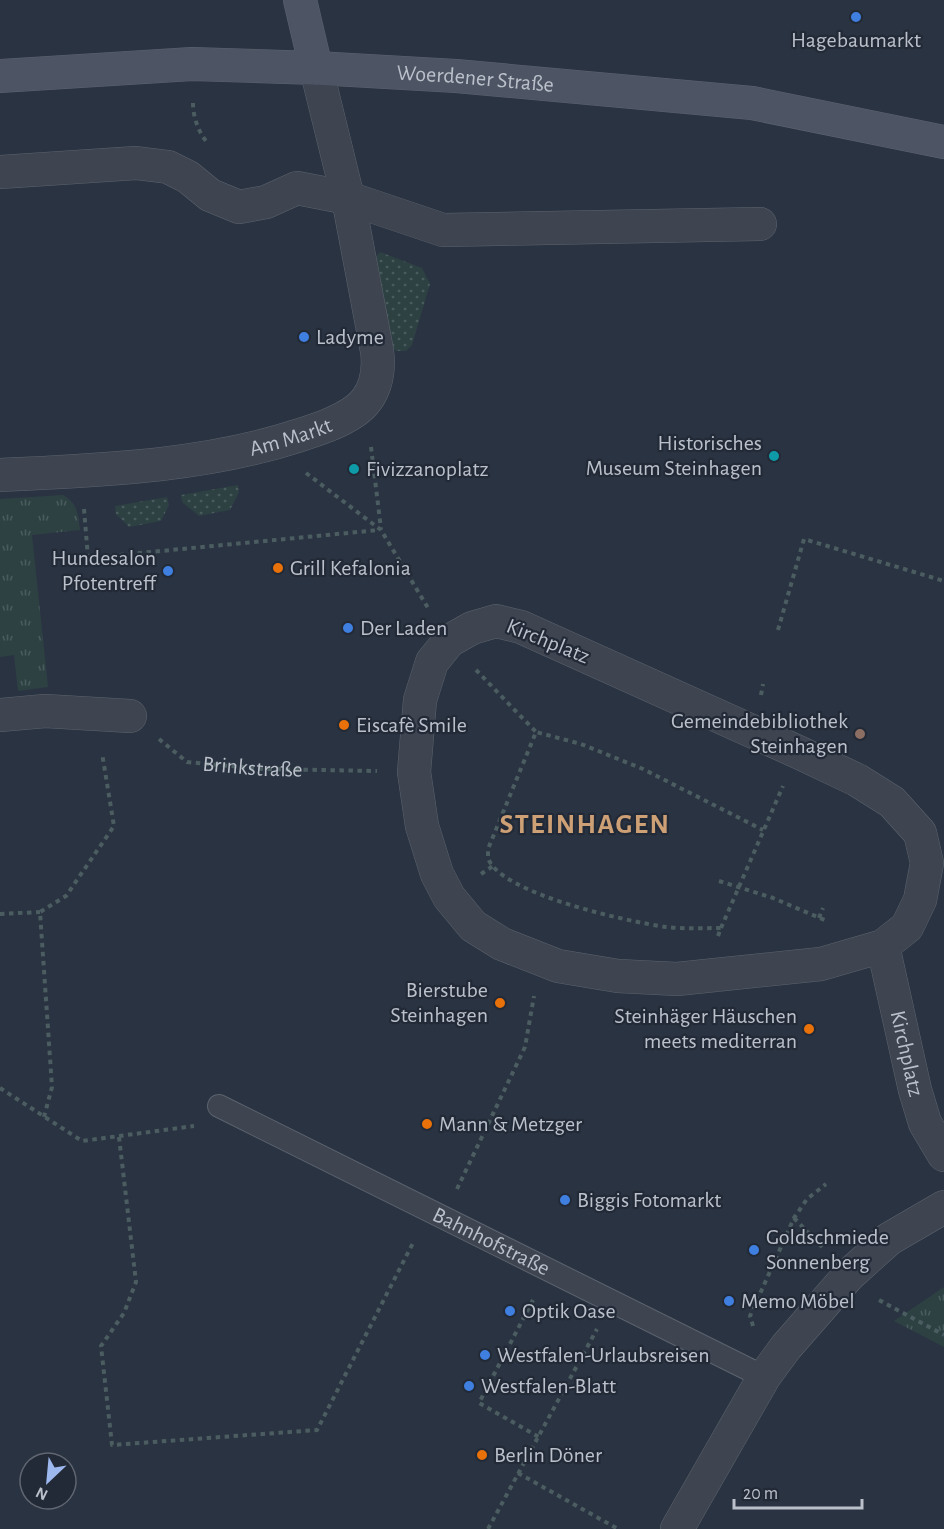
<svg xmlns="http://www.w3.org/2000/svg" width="944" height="1529" viewBox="0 0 944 1529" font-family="'Alegreya Sans',sans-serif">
<defs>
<pattern id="grass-dots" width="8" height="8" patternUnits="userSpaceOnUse" patternTransform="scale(1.5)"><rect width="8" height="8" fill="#2d4143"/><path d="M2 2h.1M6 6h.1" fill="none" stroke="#4a5b5d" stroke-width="1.8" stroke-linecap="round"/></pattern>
<pattern id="park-tufts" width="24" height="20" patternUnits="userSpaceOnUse" patternTransform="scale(1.5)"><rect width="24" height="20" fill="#2d4143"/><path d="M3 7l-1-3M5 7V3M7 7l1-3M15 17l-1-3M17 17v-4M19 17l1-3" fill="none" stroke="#4a5b5d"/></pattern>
</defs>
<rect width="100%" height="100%" fill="#2a3341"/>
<g fill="url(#grass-dots)">
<path d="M 380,252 L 422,268 L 430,284 L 412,345 L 406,351 L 396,351 L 391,347 L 374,259 Z"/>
<path d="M 238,485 L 239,492 L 230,510 L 199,516 L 182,502 L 181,495 Z"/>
<path d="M 167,497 L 169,505 L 161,521 L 129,527 L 116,514 L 115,506 Z"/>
</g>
<g fill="url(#park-tufts)">
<path d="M 63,495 C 78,503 78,515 80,530 L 32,535 L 48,687 L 18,691 L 14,655 L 0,657 L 0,499 Z"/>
<path d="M 944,1287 L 944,1347 L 894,1321 Z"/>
</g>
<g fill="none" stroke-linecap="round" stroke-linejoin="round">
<defs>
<g id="service">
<path id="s2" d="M 219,1106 L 764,1377"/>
</g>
<g id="minor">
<path d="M 0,172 L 136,163 L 168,167 L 188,177 L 210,195 L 239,207 L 266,202 L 297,188 L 348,198 L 443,230 L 760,224"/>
<path id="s3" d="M 0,475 C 99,470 202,467 297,436 C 316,430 338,423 355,411 C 375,397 380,373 377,351 L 348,198 L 316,68"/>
<path d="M 496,621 L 521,627 L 798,752 L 857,780 L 892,802 L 920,833 L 927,863 L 920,900 L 907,927 L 883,946 L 821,964 L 677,979 L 618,976 L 558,966 L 502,944 L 473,926 L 449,897 L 437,874 L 422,826 L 414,772 L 420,700 L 432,662 L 449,641 L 472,628 Z"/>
<path d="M 0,715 L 45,711 L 130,716"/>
<path id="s4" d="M 883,946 L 915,1090 L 925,1123 L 944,1155"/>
</g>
<path id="tertiary" d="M 677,1529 L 764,1377 L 786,1347 L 849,1275 L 889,1239 L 944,1207"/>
<g id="secondary">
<path d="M 300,0 L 316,68"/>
<path id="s5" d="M 0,76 L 192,64 L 316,68 L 456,76 L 752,103 L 944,142"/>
</g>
</defs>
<use href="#service" stroke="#5c636f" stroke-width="24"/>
<use href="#minor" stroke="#5c636f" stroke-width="34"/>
<use href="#tertiary" stroke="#5c636f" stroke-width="34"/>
<use href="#secondary" stroke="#5c636f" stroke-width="34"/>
<g stroke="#4c5d61" stroke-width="4" stroke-dasharray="4.5 4.5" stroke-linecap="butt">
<path d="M 193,103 C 193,116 198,131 206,141"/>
<path d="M 371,447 L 381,529"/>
<path d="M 306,473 L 381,530 L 428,608"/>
<path d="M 84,509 L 88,558 L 379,530"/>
<path d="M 778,630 L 804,539 L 944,581"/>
<path d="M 476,670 L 536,732"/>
<path d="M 761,695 L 763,684"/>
<path id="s1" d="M 159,739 L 187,762 L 264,769 L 377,771"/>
<path d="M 481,874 L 493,866"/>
<path d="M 719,881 L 773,898 L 827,921"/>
<path d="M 0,914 L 40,912"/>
<path d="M 819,918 L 823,908"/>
<path d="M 721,928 L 783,786"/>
<path d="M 718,936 L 721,928 C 703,928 684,929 666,927 C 630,922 500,894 488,858 C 488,857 488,850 488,849 L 536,732 L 581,744 L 643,769 L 763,830"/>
<path d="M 0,1088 L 82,1141 L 194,1126"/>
<path d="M 44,1117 L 52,1087 L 40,912 L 66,896 L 114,826 L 102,753"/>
<path d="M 119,1137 L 136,1282 L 124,1313 L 101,1346 L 112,1445 L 317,1430 L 414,1241"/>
<path d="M 457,1189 L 525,1047 L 534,996"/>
<path d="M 794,1218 L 823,1248"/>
<path d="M 533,1300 L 479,1403 L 539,1437"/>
<path d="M 879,1300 L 944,1335"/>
<path d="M 753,1326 L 750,1316 L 794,1218 L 807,1199 L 826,1184"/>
<path d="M 518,1473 L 618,1529"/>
<path d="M 488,1529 L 597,1329"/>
</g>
<use href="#service" stroke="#3e4551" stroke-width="22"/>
<use href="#minor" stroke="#3e4551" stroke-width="33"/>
<use href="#tertiary" stroke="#3e4551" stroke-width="33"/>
<use href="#secondary" stroke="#4d5464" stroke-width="33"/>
</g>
<g fill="#3f7fe0" stroke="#232a37" stroke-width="2">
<circle cx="856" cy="17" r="6"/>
<circle cx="304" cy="337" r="6"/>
<circle cx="168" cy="571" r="6"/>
<circle cx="348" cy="628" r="6"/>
<circle cx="565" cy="1200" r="6"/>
<circle cx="754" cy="1250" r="6"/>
<circle cx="729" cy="1301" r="6"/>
<circle cx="510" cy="1311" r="6"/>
<circle cx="485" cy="1355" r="6"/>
<circle cx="469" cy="1386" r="6"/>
</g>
<g fill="#0f9aa8" stroke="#232a37" stroke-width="2">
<circle cx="774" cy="456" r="6"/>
<circle cx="354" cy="469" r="6"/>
</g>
<g fill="#e8710a" stroke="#232a37" stroke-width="2">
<circle cx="278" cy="568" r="6"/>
<circle cx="344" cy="725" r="6"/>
<circle cx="500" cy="1003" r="6"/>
<circle cx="809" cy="1029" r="6"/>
<circle cx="427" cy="1124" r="6"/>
<circle cx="482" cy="1455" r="6"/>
</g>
<circle fill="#8d6e63" stroke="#232a37" stroke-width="2" cx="860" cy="734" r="6"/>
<g text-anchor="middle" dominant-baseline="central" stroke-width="4.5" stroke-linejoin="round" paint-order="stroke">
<g font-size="22" fill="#bbc1cb" stroke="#232a37" text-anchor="start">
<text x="856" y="40" text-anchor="middle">Hagebaumarkt</text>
<text x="316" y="337">Ladyme</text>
<text x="762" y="443" text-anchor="end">Historisches<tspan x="762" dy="25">Museum Steinhagen</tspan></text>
<text x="366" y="469">Fivizzanoplatz</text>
<text x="156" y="558" text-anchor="end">Hundesalon<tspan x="156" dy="25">Pfotentreff</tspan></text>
<text x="290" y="568">Grill Kefalonia</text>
<text x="360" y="628">Der Laden</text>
<text x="848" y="721" text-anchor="end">Gemeindebibliothek<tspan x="848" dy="25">Steinhagen</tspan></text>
<text x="356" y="725">Eiscafè Smile</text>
<text x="488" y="990" text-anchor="end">Bierstube<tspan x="488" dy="25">Steinhagen</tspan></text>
<text x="797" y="1016" text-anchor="end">Steinhäger Häuschen<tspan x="797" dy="25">meets mediterran</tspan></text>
<text x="439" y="1124">Mann &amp; Metzger</text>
<text x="577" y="1200">Biggis Fotomarkt</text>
<text x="766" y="1237">Goldschmiede<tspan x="766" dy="25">Sonnenberg</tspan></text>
<text x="741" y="1301">Memo Möbel</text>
<text x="522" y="1311">Optik Oase</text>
<text x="497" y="1355">Westfalen-Urlaubsreisen</text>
<text x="481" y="1386">Westfalen-Blatt</text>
<text x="494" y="1455">Berlin Döner</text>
</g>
<g font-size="22" fill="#bbc1cb" stroke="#232a37">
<text stroke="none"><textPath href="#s5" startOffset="476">Woerdener Straße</textPath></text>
<text stroke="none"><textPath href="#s3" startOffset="294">Am Markt</textPath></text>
<text transform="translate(548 641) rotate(22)">Kirchplatz</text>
<text stroke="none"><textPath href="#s1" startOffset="102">Brinkstraße</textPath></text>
<text stroke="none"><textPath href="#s4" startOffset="110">Kirchplatz</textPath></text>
<text stroke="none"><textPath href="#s2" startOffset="304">Bahnhofstraße</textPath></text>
</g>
<g font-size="28" font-weight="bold" letter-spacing="1.5" fill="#cda075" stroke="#232a37">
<text x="585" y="825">STEINHAGEN</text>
</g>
</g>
<g transform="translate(48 1481) rotate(206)"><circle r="28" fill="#232a37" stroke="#606672" stroke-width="1.5"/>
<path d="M0-4.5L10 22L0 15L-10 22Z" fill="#9db8ef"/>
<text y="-9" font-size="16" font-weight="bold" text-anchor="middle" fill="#bbc1cb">N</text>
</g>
<path d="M734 1499v9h128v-9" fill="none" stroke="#bbc1cb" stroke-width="3"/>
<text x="743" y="1499" font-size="18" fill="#bbc1cb" stroke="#232a37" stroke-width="4.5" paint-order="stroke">20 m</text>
</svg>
